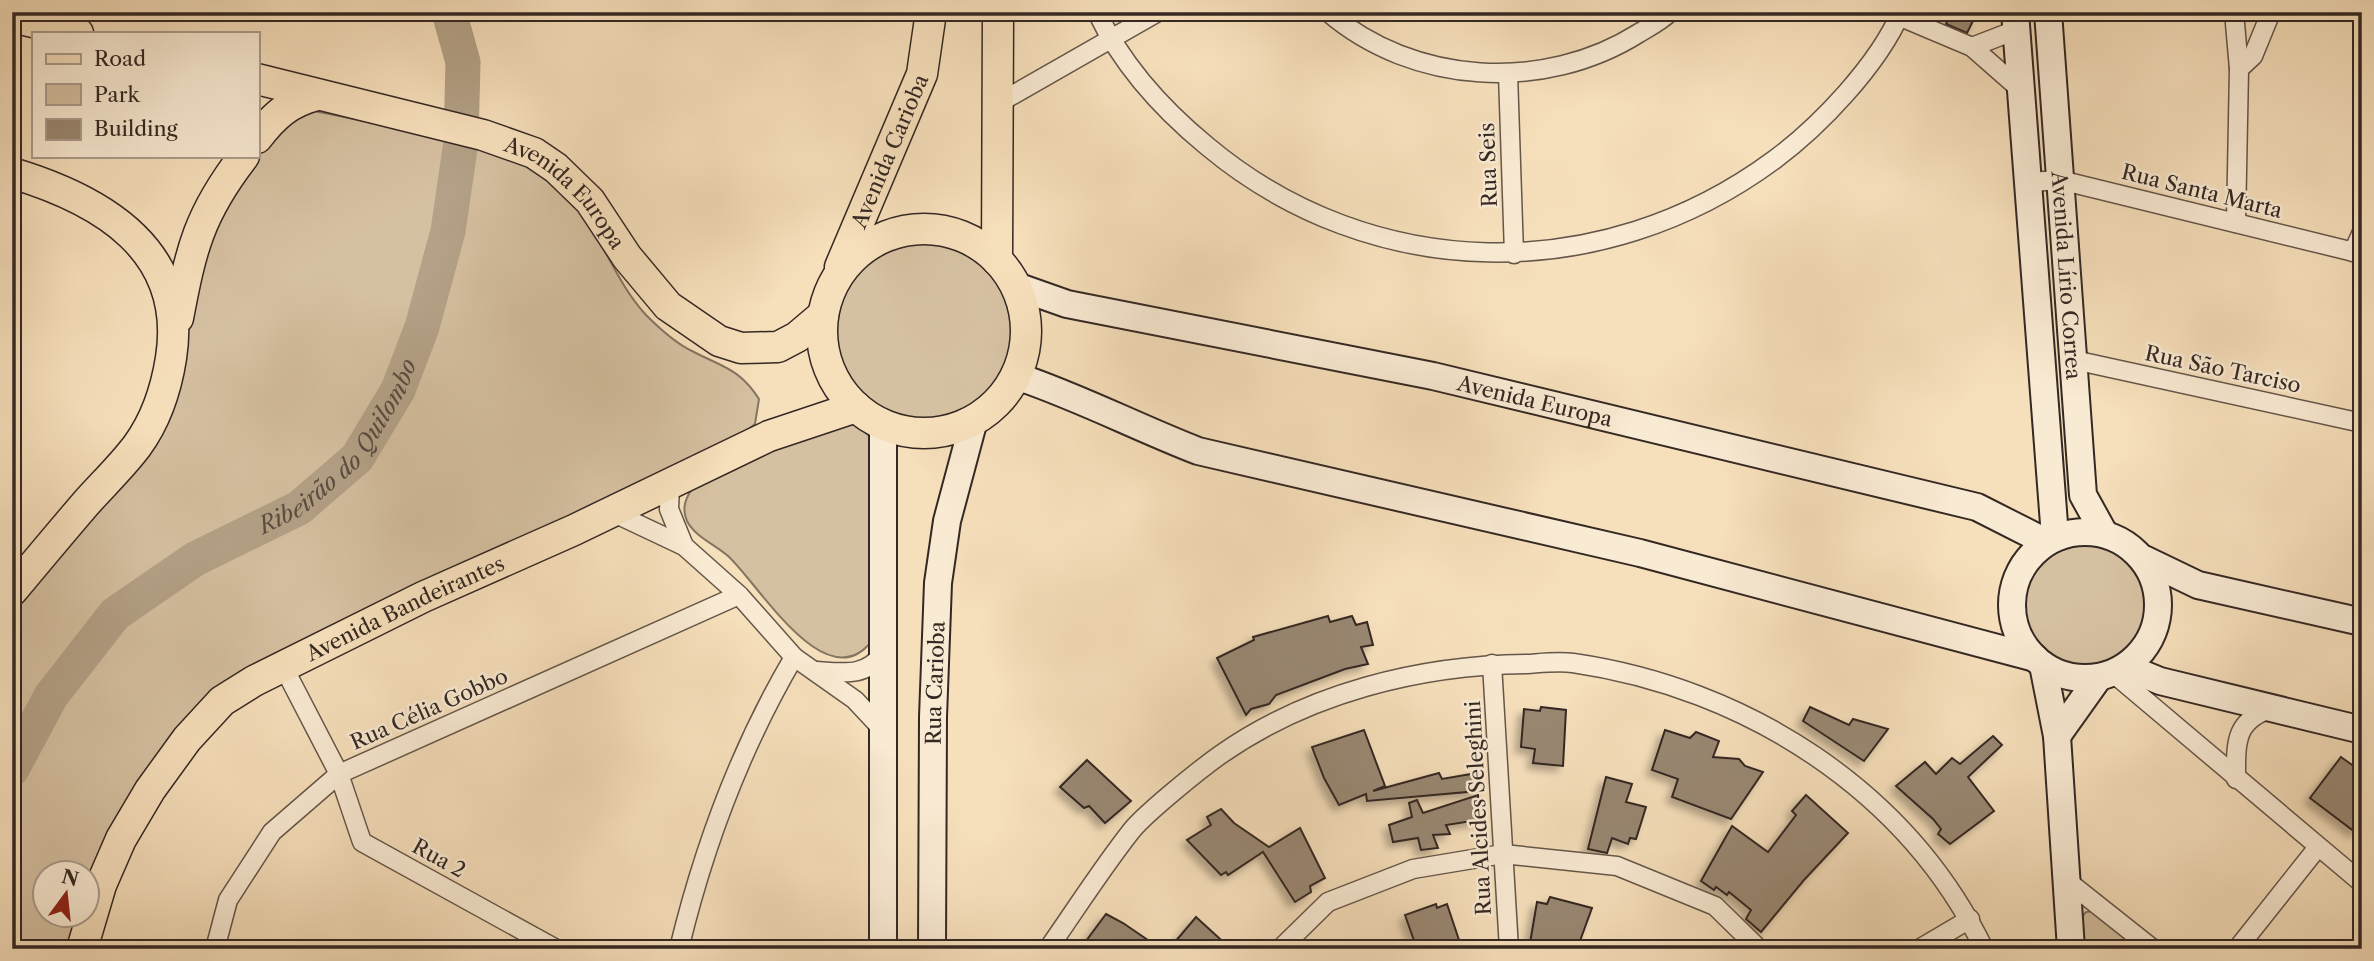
<svg xmlns="http://www.w3.org/2000/svg" width="2374" height="961" viewBox="0 0 2374 961" font-family="'Libre Caslon Text',serif">
<defs>
<filter id="shadow"><feDropShadow dx="-5.5" dy="5.5" stdDeviation="3.5" flood-color="#0004"/></filter>
</defs>
<rect width="100%" height="100%" fill="#f6dfbb"/>
<filter id="stains"><feTurbulence type="fractalNoise" baseFrequency=".00286" numOctaves="4"/><feColorMatrix values="0 0 0 0 .2 0 0 0 0 .09 0 0 0 0 .02 0 0 0 .5 -.17"/></filter>
<radialGradient id="worn" r=".72"><stop offset=".6" stop-color="#630" stop-opacity="0"/><stop offset="1" stop-color="#630" stop-opacity=".3"/></radialGradient>
<g fill="#d5c0a1" stroke="#847462" stroke-width="2">
<path d="M 314,111 C 368,122 520,150 557,183 C 598,220 610,276 646,315 C 658,327 677,344 692,351 C 722,367 739,368 759,399 L 755,424 L 742,434 L 248,669 L 88,883 L 88,874 L 46,874 L 46,916 L 77,916 L 68,949 L 12,949 L 12,610 L 147,451 L 211,233 L 257,152 L 287,120 Z"/>
<circle cx="925" cy="331" r="92"/>
<path d="M 837,420 L 856,423 L 870,437 L 871,642 C 825,699 758,583 728,556 C 716,545 695,537 687,521 C 681,508 686,497 694,486 Z"/>
<circle cx="2085" cy="605" r="63"/>
<path d="M 2094,911 L 2148,949 L 2081,949 L 2080,919 L 2086,912 Z"/>
</g>
<g fill="none" stroke-linecap="round" stroke-linejoin="round">
<path stroke="#b4a187" stroke-width="35" id="s1" d="M 12,769 L 51,696 L 115,614 L 195,559 L 299,508 L 357,458 L 398,390 L 422,327 L 448,231 L 461,142 L 463,62 L 449,12"/>
</g>
<g fill="#998772" stroke="#342823" stroke-width="2" filter="url(#shadow)">
<path d="M 1952,12 L 1965,12 L 1975,17 L 1967,33 L 1946,24 Z"/>
<path d="M 1328,616 L 1330,622 L 1352,616 L 1356,625 L 1367,622 L 1373,645 L 1361,647 L 1368,664 L 1345,669 L 1276,695 L 1269,704 L 1251,709 L 1246,715 L 1217,658 L 1254,640 L 1253,637 Z"/>
<path d="M 1541,707 L 1566,710 L 1563,766 L 1533,763 L 1535,749 L 1521,747 L 1524,709 L 1540,711 Z"/>
<path d="M 1810,707 L 1849,725 L 1853,719 L 1888,729 L 1864,761 L 1803,721 Z"/>
<path d="M 1364,730 L 1385,786 L 1373,791 L 1439,773 L 1442,779 L 1477,773 L 1478,791 L 1367,801 L 1366,794 L 1339,805 L 1324,778 L 1312,747 Z"/>
<path d="M 1665,730 L 1690,738 L 1696,732 L 1719,741 L 1713,757 L 1739,759 L 1745,766 L 1763,772 L 1731,819 L 1672,797 L 1678,779 L 1652,770 Z"/>
<path d="M 1993,736 L 2002,745 L 1968,777 L 1994,811 L 1950,844 L 1938,834 L 1941,829 L 1933,819 L 1896,786 L 1925,762 L 1936,774 L 1952,758 L 1960,764 Z"/>
<path d="M 2341,757 L 2362,772 L 2362,822 L 2355,832 L 2310,798 Z"/>
<path d="M 1087,760 L 1131,801 L 1105,823 L 1089,806 L 1084,808 L 1060,787 Z"/>
<path d="M 1606,777 L 1632,784 L 1626,802 L 1646,807 L 1636,839 L 1630,838 L 1628,844 L 1612,838 L 1607,853 L 1588,849 Z"/>
<path d="M 1478,795 L 1479,820 L 1446,825 L 1450,834 L 1433,835 L 1438,848 L 1421,850 L 1418,838 L 1393,842 L 1389,825 L 1412,817 L 1409,803 L 1417,800 L 1423,813 Z"/>
<path d="M 1806,795 L 1848,833 L 1804,880 L 1761,932 L 1746,919 L 1751,910 L 1729,892 L 1727,895 L 1716,887 L 1714,890 L 1701,881 L 1732,826 L 1768,852 L 1796,815 L 1792,811 Z"/>
<path d="M 1221,809 L 1234,823 L 1269,847 L 1300,828 L 1325,878 L 1310,886 L 1311,892 L 1295,902 L 1263,852 L 1228,875 L 1226,872 L 1221,875 L 1187,840 L 1211,825 L 1207,817 Z"/>
<path d="M 1550,897 L 1592,908 L 1577,949 L 1550,949 L 1530,943 L 1537,902 L 1547,904 Z"/>
<path d="M 1436,904 L 1437,908 L 1447,904 L 1462,949 L 1417,949 L 1405,915 Z"/>
<path d="M 1106,914 L 1123,923 L 1161,949 L 1106,949 L 1086,941 Z"/>
<path d="M 1196,917 L 1231,949 L 1169,949 Z"/>
</g>
<g fill="none" stroke-linecap="round" stroke-linejoin="round">
<defs>
<g id="street">
<path d="M 1097,12 C 1122,65 1162,109 1207,146 C 1372,284 1602,287 1774,160 C 1820,126 1878,65 1901,12"/>
<path d="M 1328,12 C 1413,85 1544,93 1639,33 C 1649,27 1661,21 1670,12"/>
<path d="M 1889,12 L 1972,47 L 2021,90"/>
<path d="M 2234,12 L 2239,69 L 2236,223"/>
<path d="M 1972,47 L 2016,30"/>
<path d="M 2239,69 L 2253,56 L 2271,12"/>
<path d="M 1508,74 L 1514,254"/>
<path d="M 997,104 L 1158,12"/>
<path d="M 2030,182 L 2060,180 L 2362,254"/>
<path d="M 2353,252 L 2362,232"/>
<path d="M 2074,360 L 2362,423"/>
<path d="M 670,485 L 669,509 L 684,546"/>
<path d="M 612,512 L 684,546 L 739,595 L 794,657 L 855,700 L 884,731"/>
<path d="M 1492,664 L 1509,949"/>
<path d="M 283,666 L 339,774 L 362,842 L 556,949"/>
<path d="M 817,671 C 844,673 867,677 884,652"/>
<path d="M 2113,673 L 2362,883"/>
<path d="M 2236,779 C 2236,743 2234,720 2273,708"/>
<path d="M 2066,880 L 2153,949"/>
<path d="M 215,949 L 228,900 L 272,832 L 339,774 L 739,595"/>
<path d="M 679,949 C 704,845 740,749 794,657"/>
<path d="M 1048,949 C 1076,909 1102,868 1132,830 C 1147,812 1199,770 1220,755 C 1308,693 1420,665 1527,664 C 1542,663 1558,661 1573,663 C 1746,688 1907,790 1984,949"/>
<path d="M 1280,949 L 1328,902 L 1413,869 L 1503,854 L 1617,866 L 1715,906 L 1759,949"/>
<path d="M 1919,949 L 1970,919"/>
<path d="M 2237,949 L 2318,847"/>
</g>
<g id="secondary">
<path d="M 2015,12 L 2055,537"/>
<path id="s2" d="M 2048,12 L 2083,495 L 2104,533"/>
<path id="s3" d="M 1016,286 L 1067,304 L 1433,376 L 1977,507 L 2046,542"/>
<path d="M 1016,376 C 1079,397 1136,427 1198,451 L 1640,553 L 2035,658"/>
<circle cx="2085" cy="605" r="73"/>
<path d="M 2144,559 L 2198,585 L 2362,622"/>
<path d="M 2043,665 L 2057,736 L 2071,949"/>
<path d="M 2126,667 L 2160,681 L 2362,730"/>
<path d="M 2057,736 L 2099,677"/>
<path d="M 883,949 L 883,424"/>
<path id="s4" d="M 932,949 L 933,717 L 938,583 L 947,521 L 974,420"/>
</g>
<g id="primary">
<path d="M 12,17 L 78,33"/>
<path id="s5" d="M 257,79 L 483,135 L 534,153 L 556,168 L 590,201 L 627,257 L 668,306 L 719,341 L 741,348 L 778,347 L 797,337 L 823,315"/>
<path d="M 257,138 C 274,116 289,102 317,95"/>
<path d="M 12,173 C 102,200 188,250 171,358 C 166,390 156,420 137,446 C 122,466 104,483 87,502 C 62,531 37,561 12,591"/>
<circle cx="924" cy="331" r="102"/>
<path d="M 997,260 L 998,12"/>
<path id="s6" d="M 840,267 L 922,74 L 931,12"/>
<path d="M 178,318 C 191,249 199,214 244,156"/>
<path id="s7" d="M 82,949 L 101,885 L 121,839 L 150,790 L 187,739 L 222,701 L 254,681 L 423,597 L 574,530 L 769,436 L 856,407"/>
</g>
</defs>
<use href="#street" stroke="#645649" stroke-width="21"/>
<use href="#secondary" stroke="#342823" stroke-width="30"/>
<use href="#primary" stroke="#342823" stroke-width="33"/>
<use href="#street" stroke="#f9ead3" stroke-width="18"/>
<use href="#secondary" stroke="#f9ead3" stroke-width="26"/>
<use href="#primary" stroke="#f6dfbb" stroke-width="30"/>
</g>
<g text-anchor="middle" dominant-baseline="central" stroke-width="5" stroke-linejoin="round" paint-order="stroke">
<g font-size="21" fill="#342823" stroke="#f9ead3">
<text stroke="none"><textPath href="#s6" startOffset="126">Avenida Carioba</textPath></text>
<text transform="translate(1488 165) rotate(-92)">Rua Seis</text>
<text transform="translate(2202 191) rotate(14)">Rua Santa Marta</text>
<text stroke="none"><textPath href="#s5" startOffset="336">Avenida Europa</textPath></text>
<text stroke="none"><textPath href="#s2" startOffset="264">Avenida Lírio Correa</textPath></text>
<text transform="translate(2223 369) rotate(12)">Rua São Tarciso</text>
<text stroke="none"><textPath href="#s3" startOffset="532">Avenida Europa</textPath></text>
<text stroke="none"><textPath href="#s7" startOffset="494">Avenida Bandeirantes</textPath></text>
<text stroke="none"><textPath href="#s4" startOffset="266">Rua Carioba</textPath></text>
<text transform="translate(429 709) rotate(-24)">Rua Célia Gobbo</text>
<text transform="translate(1478 808) rotate(-93)">Rua Alcides Seleghini</text>
<text transform="translate(439 858) rotate(29)">Rua 2</text>
</g>
<g font-size="23" font-style="italic" fill="#5a4c41" stroke="#f9ead3">
<text stroke="none"><textPath href="#s1" startOffset="472">Ribeirão do Quilombo</textPath></text>
</g>
</g>
<rect width="2374" height="961" fill="none" stroke="#f6dfbb" stroke-width="42"/>
<rect x="14" y="14" width="2346" height="933" fill="none" stroke="#342823" stroke-width="3.5"/>
<rect x="21" y="21" width="2332" height="919" fill="none" stroke="#342823" stroke-width="2"/>
<rect x="32" y="32" width="228" height="126" fill="#f9ead3" stroke="#aa9c8d" stroke-width="2"/>
<rect x="46" y="54" width="35" height="10" fill="#f6dfbb" stroke="#aa9c8d" stroke-width="2"/>
<text x="94" y="66" font-size="21" fill="#342823">Road</text>
<rect x="46" y="84" width="35" height="21" fill="#d5c0a1" stroke="#aa9c8d" stroke-width="2"/>
<text x="94" y="102" font-size="21" fill="#342823">Park</text>
<rect x="46" y="119" width="35" height="21" fill="#998772" stroke="#aa9c8d" stroke-width="2"/>
<text x="94" y="136" font-size="21" fill="#342823">Building</text>
<g transform="translate(66 894) rotate(15)"><circle r="33" fill="#f9ead3" stroke="#aa9c8d" stroke-width="2"/>
<path d="M0-5L12 26L0 18L-12 26Z" fill="#8f2418"/>
<text y="-10" font-size="19" font-weight="bold" text-anchor="middle" fill="#342823">N</text>
</g>
<rect width="100%" height="100%" filter="url(#stains)"/>
<rect width="100%" height="100%" fill="url(#worn)"/>
</svg>
